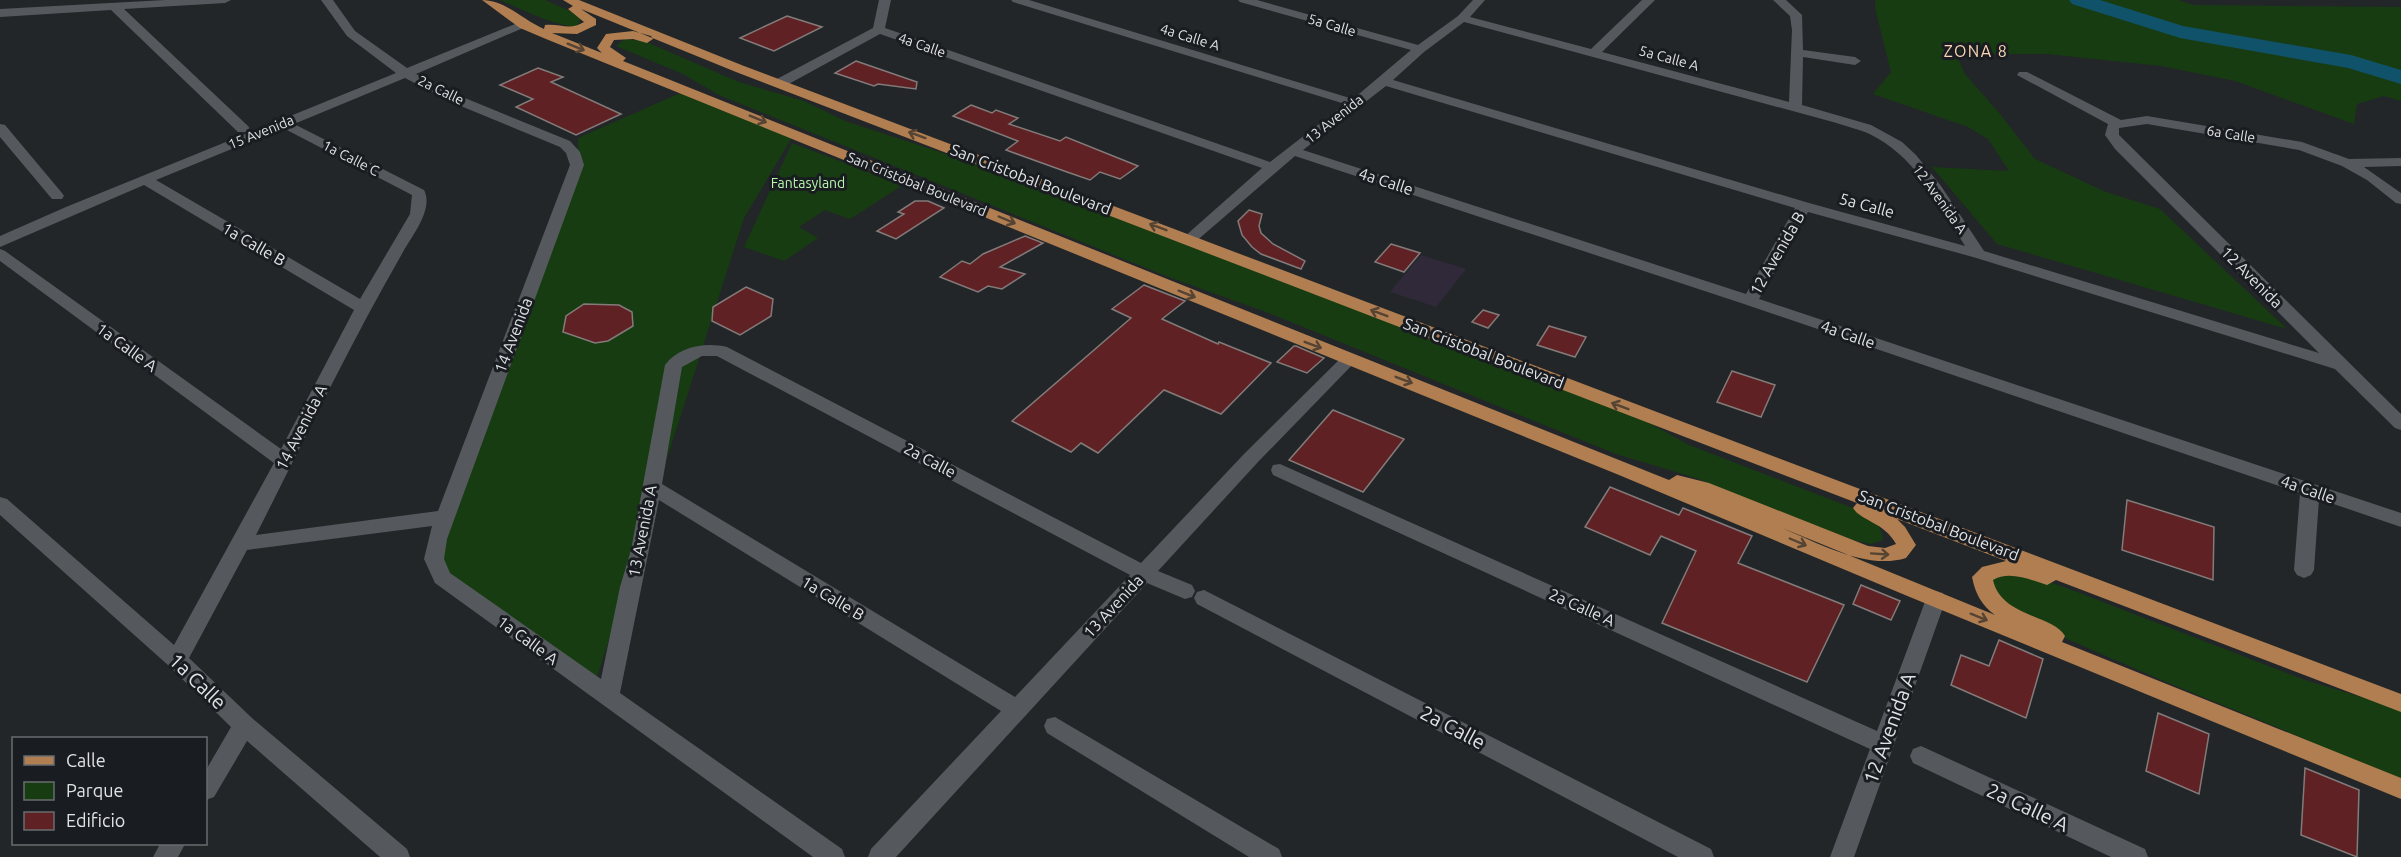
<svg xmlns="http://www.w3.org/2000/svg" width="2401" height="857" viewBox="0 0 2401 857" font-family="Ubuntu,sans-serif">
<rect width="100%" height="100%" fill="#222629"/>
<path fill="#302939" d="M 1421,255 L 1466,269 L 1436,307 L 1390,292 Z"/>
<g fill="#183c12">
<path d="M 500,0 L 545,0 L 579,15 L 581,19 L 576,27 C 547,23 526,11 500,0 Z"/>
<path d="M 1875,0 L 2178,0 L 2194,5 L 2401,7 L 2401,101 L 2384,96 L 2357,104 L 2354,124 L 2235,81 L 2161,66 L 2047,54 L 1956,54 L 1965,74 L 2000,114 L 2035,159 L 2106,192 L 2160,209 L 2287,329 L 1997,244 L 1932,167 L 2009,171 L 1988,139 L 1968,127 L 1873,94 L 1891,72 L 1876,12 Z"/>
<path d="M 625,39 L 644,41 L 739,82 L 804,101 L 845,121 L 1050,188 L 1640,418 L 1689,445 L 1858,510 C 1871,518 1882,524 1883,540 L 1871,544 L 1851,540 L 1693,477 L 1616,454 L 1266,312 L 1166,276 L 719,95 L 683,74 L 616,46 Z"/>
<path d="M 685,91 L 794,134 L 744,218 L 592,693 L 430,562 L 578,165 L 578,138 Z"/>
<path d="M 792,143 L 903,185 L 850,219 L 825,210 L 799,227 L 818,238 L 784,261 L 744,247 Z"/>
<path d="M 1982,569 L 2028,575 L 2064,587 L 2305,680 L 2401,709 L 2401,783 L 2284,730 L 2166,682 L 2003,611 Z"/>
</g>
<g fill="none" stroke-linecap="round" stroke-linejoin="round">
<path fill="#105269" fill-rule="evenodd" d="M 2069,0 L 2100,0 L 2183,26 L 2351,55 L 2401,70 L 2401,84 L 2348,68 L 2180,38 L 2072,4 Z"/>
</g>
<g fill="#5f2123" stroke="#827b7a" stroke-width="1.5">
<path d="M 787,16 L 822,27 L 774,51 L 740,38 Z"/>
<path d="M 856,61 L 917,82 L 916,89 L 878,84 L 874,86 L 835,73 Z"/>
<path d="M 538,68 L 563,77 L 551,82 L 621,114 L 576,135 L 516,107 L 533,99 L 500,85 Z"/>
<path d="M 971,105 L 992,113 L 996,110 L 1018,118 L 1009,124 L 1060,141 L 1066,137 L 1138,166 L 1120,179 L 1100,172 L 1090,180 L 1067,172 L 1006,150 L 1018,141 L 953,116 Z"/>
<path d="M 915,201 L 928,201 L 944,208 L 896,239 L 877,231 L 904,214 L 898,212 Z"/>
<path d="M 1249,210 L 1262,214 L 1259,226 L 1261,233 L 1273,244 L 1305,261 L 1301,269 L 1261,254 L 1252,247 L 1242,235 L 1238,221 Z"/>
<path d="M 1025,236 L 1043,243 L 1000,267 L 1025,274 L 1002,289 L 988,286 L 978,292 L 940,277 L 962,261 L 970,264 L 983,254 Z"/>
<path d="M 1391,244 L 1420,253 L 1404,272 L 1375,262 Z"/>
<path d="M 1144,285 L 1185,301 L 1162,319 L 1218,344 L 1219,342 L 1271,363 L 1221,414 L 1164,390 L 1098,453 L 1081,443 L 1071,452 L 1012,421 L 1131,318 L 1112,309 Z"/>
<path d="M 746,287 L 773,299 L 771,316 L 740,335 L 712,321 L 713,307 Z"/>
<path d="M 584,304 L 619,305 L 632,312 L 633,326 L 608,341 L 595,343 L 563,332 L 566,316 Z"/>
<path d="M 1483,310 L 1499,315 L 1488,328 L 1472,322 Z"/>
<path d="M 1549,326 L 1586,337 L 1575,357 L 1537,345 Z"/>
<path d="M 1294,346 L 1296,346 L 1324,358 L 1307,373 L 1277,362 Z"/>
<path d="M 1732,371 L 1775,385 L 1761,417 L 1717,402 Z"/>
<path d="M 1333,410 L 1404,439 L 1363,492 L 1289,460 Z"/>
<path d="M 1610,487 L 1679,515 L 1683,508 L 1752,536 L 1738,563 L 1844,605 L 1807,682 L 1662,623 L 1696,551 L 1661,536 L 1650,555 L 1585,527 Z"/>
<path d="M 2127,500 L 2214,527 L 2213,580 L 2122,550 Z"/>
<path d="M 1861,585 L 1900,601 L 1891,620 L 1853,604 Z"/>
<path d="M 1999,640 L 2043,659 L 2026,718 L 1951,685 L 1961,655 L 1989,666 Z"/>
<path d="M 2158,713 L 2209,734 L 2199,794 L 2146,771 Z"/>
<path d="M 2305,768 L 2359,790 L 2357,857 L 2301,835 Z"/>
</g>
<g fill="none" stroke-linecap="round" stroke-linejoin="round">
<g fill="#55595e" fill-rule="evenodd">
<path d="M 165,0 L 231,0 L 225,3 L 124,9 L 248,126 L 250,129 L 248,132 L 238,132 L 111,10 L 0,17 L 0,9 Z"/>
<path d="M 321,0 L 333,0 L 355,31 L 407,68 L 520,22 L 524,21 L 530,25 L 416,74 L 460,96 L 570,141 L 580,152 L 584,165 L 447,539 L 444,559 L 450,573 L 601,679 L 620,587 L 631,550 L 665,365 C 679,346 706,342 727,347 L 1141,563 L 1244,454 L 1344,355 L 1356,355 L 1358,359 L 1258,462 L 1158,571 L 1192,585 L 1195,591 L 1192,597 L 1185,599 L 1147,583 L 896,857 L 868,857 L 871,849 L 1001,711 L 659,500 L 620,693 L 842,849 L 845,857 L 813,857 L 435,583 L 424,559 L 432,526 L 247,550 L 189,658 L 252,718 L 407,849 L 410,857 L 380,857 L 247,741 L 214,797 L 206,800 L 206,770 L 231,727 L 169,666 L 0,515 L 0,497 L 7,499 L 174,645 L 274,463 L 0,261 L 0,249 L 5,251 L 281,449 L 354,310 L 144,185 L 0,247 L 0,236 L 66,207 L 396,73 L 347,36 ZM 405,78 L 451,102 L 560,147 L 566,153 L 570,165 L 438,511 L 256,535 C 304,440 350,344 403,252 C 412,236 434,209 424,190 L 294,124 ZM 283,128 L 412,195 L 410,214 L 360,299 L 156,180 ZM 702,356 L 717,356 L 1130,575 L 1015,697 L 662,484 L 682,367 Z"/>
<path d="M 879,0 L 891,0 L 885,28 L 1270,162 L 1345,104 L 1013,2 L 1011,0 L 1029,0 L 1353,99 L 1411,50 L 1240,2 L 1238,0 L 1257,0 L 1418,45 L 1458,16 L 1473,0 L 1485,0 L 1470,17 L 1591,49 L 1642,0 L 1655,0 L 1602,52 L 1789,102 L 1792,30 L 1790,16 L 1773,0 L 1786,0 L 1802,15 L 1803,50 L 1855,57 L 1861,61 L 1855,65 L 1803,57 L 1802,105 L 1871,125 L 1902,142 L 1916,155 L 1941,186 L 1984,251 L 2319,353 L 2115,149 L 2105,135 L 2108,124 L 2017,75 L 2019,72 L 2027,72 L 2121,120 L 2147,116 L 2302,142 L 2349,159 L 2401,158 L 2401,166 L 2364,167 L 2401,193 L 2401,204 L 2396,203 L 2367,180 L 2342,166 L 2299,150 L 2147,124 L 2119,128 L 2119,135 L 2401,414 L 2401,430 L 2395,428 L 2335,369 L 1973,257 L 1808,212 L 1759,299 L 2401,513 L 2401,527 L 2319,499 L 2314,570 L 2311,575 L 2304,578 L 2297,575 L 2294,570 L 2300,493 L 1744,304 L 1295,156 L 1194,243 L 1184,243 L 1181,240 L 1184,237 L 1262,168 L 880,34 L 785,86 L 775,86 L 774,83 L 775,80 L 873,28 ZM 1464,22 L 1833,122 C 1848,127 1864,130 1877,138 C 1918,161 1941,207 1965,246 L 1809,203 L 1393,80 L 1424,52 ZM 1386,86 L 1795,208 L 1746,294 L 1303,150 Z"/>
<path d="M 0,124 L 5,125 L 62,193 L 64,196 L 62,199 L 52,199 L 0,137 Z"/>
<path d="M 1280,464 L 1877,731 L 1926,599 L 1929,593 L 1936,591 L 1943,593 L 1946,599 L 1854,857 L 1830,857 L 1870,749 L 1273,475 L 1271,470 L 1273,465 Z"/>
<path d="M 1204,590 L 1711,849 L 1714,857 L 1678,857 L 1197,604 L 1194,598 L 1197,592 Z"/>
<path d="M 1055,717 L 1279,849 L 1282,857 L 1249,857 L 1047,733 L 1044,726 L 1047,719 Z"/>
<path d="M 1921,746 L 2145,849 L 2148,857 L 2111,857 L 1913,763 L 1910,756 L 1913,749 Z"/>
<path d="M 160,844 L 185,844 L 178,857 L 153,857 Z"/>
</g>
<path fill="#b07e50" fill-rule="evenodd" d="M 482,0 C 505,0 523,20 544,29 L 545,25 C 559,23 570,31 584,22 L 568,9 L 573,6 L 563,0 L 579,0 L 744,66 L 2401,694 L 2401,712 L 2056,580 L 2047,585 C 2031,580 2009,570 1993,580 C 2001,617 2054,615 2065,636 L 2062,642 L 2401,778 L 2401,799 L 1905,595 L 1619,475 L 546,39 L 520,28 ZM 581,9 L 736,72 L 1857,503 L 1853,508 C 1861,521 1884,522 1896,544 L 1885,548 L 1868,546 L 1709,483 L 1677,475 L 1669,480 L 623,61 L 626,58 L 610,47 L 614,40 L 633,39 L 647,43 L 653,39 L 651,36 L 633,31 L 606,34 L 597,48 L 602,53 L 552,33 L 577,34 L 596,25 L 596,19 ZM 1897,519 L 2006,561 L 1982,567 L 1972,577 C 1975,593 1982,606 1995,615 L 1775,525 C 1813,540 1865,571 1906,558 L 1916,545 L 1905,527 Z"/>
</g>
<defs><path id="oneway-shaft" d="M-6 0H5M1.5-3L5.5 0L1.5 3" fill="none" stroke-width="1.6" stroke-linecap="round" stroke-linejoin="round" transform="scale(1.5)"/></defs>
<g stroke="#554333">
<use href="#oneway-shaft" transform="translate(576 47) rotate(22)"/>
<use href="#oneway-shaft" transform="translate(758 119) rotate(22)"/>
<use href="#oneway-shaft" transform="translate(917 135) rotate(-160)"/>
<use href="#oneway-shaft" transform="translate(1007 220) rotate(23)"/>
<use href="#oneway-shaft" transform="translate(1158 227) rotate(-159)"/>
<use href="#oneway-shaft" transform="translate(1187 294) rotate(22)"/>
<use href="#oneway-shaft" transform="translate(1379 313) rotate(-159)"/>
<use href="#oneway-shaft" transform="translate(1313 345) rotate(21)"/>
<use href="#oneway-shaft" transform="translate(1404 380) rotate(21)"/>
<use href="#oneway-shaft" transform="translate(1620 406) rotate(-159)"/>
<use href="#oneway-shaft" transform="translate(1798 542) rotate(23)"/>
<use href="#oneway-shaft" transform="translate(1880 554) rotate(4)"/>
<use href="#oneway-shaft" transform="translate(1979 617) rotate(22)"/>
</g>
<g text-anchor="middle" dominant-baseline="central" stroke-width="6" stroke-linejoin="round" paint-order="stroke">
<g font-size="14" fill="#e0e3e5" stroke="#191c20">
<text transform="translate(1332 25) rotate(16)">5a Calle</text>
<text transform="translate(1190 37) rotate(17)">4a Calle A</text>
<text transform="translate(922 45) rotate(19)">4a Calle</text>
<text transform="translate(1669 58) rotate(15)">5a Calle A</text>
<text transform="translate(441 90) rotate(26)">2a Calle</text>
<text transform="translate(1334 119) rotate(-38)">13 Avenida</text>
<text transform="translate(261 132) rotate(-22)">15 Avenida</text>
<text transform="translate(2231 134) rotate(9)">6a Calle</text>
<text transform="translate(351 158) rotate(27)">1a Calle C</text>
<text transform="translate(917 184) rotate(22)">San Cristóbal Boulevard</text>
<text transform="translate(1940 199) rotate(54)">12 Avenida A</text>
</g>
<g font-size="14" fill="#b5f6aa" stroke="#191c20">
<text x="808" y="183">Fantasyland</text>
</g>
<g font-size="16" letter-spacing="1.5" fill="#fcd6b6" stroke="#191c20">
<text x="1976" y="51">ZONA 8</text>
</g>
<g font-size="16" fill="#e0e3e5" stroke="#191c20">
<text transform="translate(1031 179) rotate(21)">San Cristobal Boulevard</text>
<text transform="translate(1386 181) rotate(18)">4a Calle</text>
<text transform="translate(1867 205) rotate(15)">5a Calle</text>
<text transform="translate(254 244) rotate(30)">1a Calle B</text>
<text transform="translate(1777 253) rotate(-60)">12 Avenida B</text>
<text transform="translate(2252 277) rotate(45)">12 Avenida</text>
<text transform="translate(1848 334) rotate(19)">4a Calle</text>
<text transform="translate(513 335) rotate(-69)">14 Avenida</text>
<text transform="translate(127 347) rotate(36)">1a Calle A</text>
<text transform="translate(1484 353) rotate(21)">San Cristobal Boulevard</text>
<text transform="translate(301 427) rotate(-63)">14 Avenida A</text>
<text transform="translate(930 460) rotate(28)">2a Calle</text>
<text transform="translate(2308 489) rotate(19)">4a Calle</text>
<text transform="translate(1939 525) rotate(21)">San Cristobal Boulevard</text>
<text transform="translate(642 531) rotate(-79)">13 Avenida A</text>
<text transform="translate(833 598) rotate(31)">1a Calle B</text>
<text transform="translate(1113 606) rotate(-47)">13 Avenida</text>
<text transform="translate(1582 607) rotate(24)">2a Calle A</text>
<text transform="translate(528 640) rotate(36)">1a Calle A</text>
</g>
<g font-size="20" fill="#e0e3e5" stroke="#191c20">
<text transform="translate(198 681) rotate(44)">1a Calle</text>
<text transform="translate(1453 727) rotate(28)">2a Calle</text>
<text transform="translate(1889 728) rotate(-70)">12 Avenida A</text>
<text transform="translate(2028 807) rotate(25)">2a Calle A</text>
</g>
</g>
<rect x="12" y="737" width="195" height="108" fill="#191c20" stroke="#696c6f" stroke-width="1.5"/>
<rect x="24" y="756" width="30" height="9" fill="#b07e50" stroke="#696c6f" stroke-width="1.5"/>
<text x="66" y="767" font-size="18" fill="#e0e3e5">Calle</text>
<rect x="24" y="782" width="30" height="18" fill="#183c12" stroke="#696c6f" stroke-width="1.5"/>
<text x="66" y="797" font-size="18" fill="#e0e3e5">Parque</text>
<rect x="24" y="812" width="30" height="18" fill="#5f2123" stroke="#696c6f" stroke-width="1.5"/>
<text x="66" y="827" font-size="18" fill="#e0e3e5">Edificio</text>
</svg>
